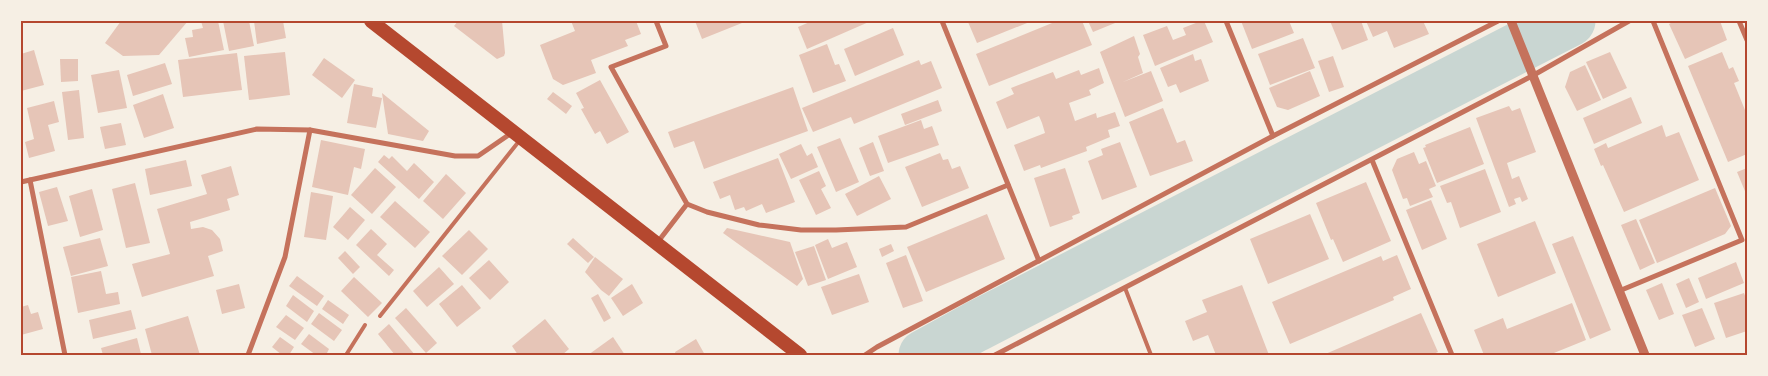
<svg xmlns="http://www.w3.org/2000/svg" width="1768" height="376" viewBox="0 0 1768 376" font-family="Quicksand,sans-serif">
<rect width="100%" height="100%" fill="#f6efe4"/>
<g fill="none" stroke-linecap="round" stroke-linejoin="round">
<path stroke="#c9d6d2" stroke-width="51" d="M 924,355 L 975,327 L 1570,21"/>
</g>
<g fill="#e6c5b7">
<path d="M 121,21 L 188,21 L 159,55 L 123,56 L 105,43 Z"/>
<path d="M 201,21 L 218,21 L 224,50 L 189,57 L 185,38 L 193,37 L 192,30 L 203,28 Z"/>
<path d="M 223,21 L 249,21 L 254,46 L 229,51 Z"/>
<path d="M 254,21 L 283,21 L 286,38 L 257,44 Z"/>
<path d="M 458,21 L 502,21 L 505,53 L 504,56 L 497,59 L 454,26 Z"/>
<path d="M 571,21 L 636,21 L 641,34 L 625,40 L 628,46 L 591,60 L 596,73 L 563,85 L 553,79 L 540,45 L 575,31 Z"/>
<path d="M 695,21 L 747,21 L 702,39 Z"/>
<path d="M 812,21 L 871,21 L 807,49 L 798,27 Z"/>
<path d="M 971,21 L 1032,21 L 977,43 L 968,22 Z"/>
<path d="M 1057,21 L 1082,21 L 1092,45 L 989,86 L 976,54 Z"/>
<path d="M 1088,21 L 1120,21 L 1093,32 Z"/>
<path d="M 1201,21 L 1204,21 L 1213,42 L 1155,66 L 1143,35 L 1167,26 L 1173,40 L 1186,35 L 1183,28 Z"/>
<path d="M 1241,21 L 1289,21 L 1294,33 L 1252,49 Z"/>
<path d="M 1330,21 L 1361,21 L 1368,40 L 1342,50 Z"/>
<path d="M 1366,21 L 1423,21 L 1429,34 L 1394,48 L 1387,31 L 1373,37 Z"/>
<path d="M 1675,21 L 1720,21 L 1727,40 L 1685,59 L 1669,24 Z"/>
<path d="M 893,28 L 904,55 L 855,76 L 844,49 Z"/>
<path d="M 1134,36 L 1140,54 L 1138,57 L 1143,73 L 1123,82 L 1151,71 L 1163,101 L 1125,117 L 1100,52 Z"/>
<path d="M 1303,38 L 1315,68 L 1270,85 L 1258,54 Z"/>
<path d="M 827,44 L 835,65 L 839,64 L 846,81 L 813,93 L 799,55 Z"/>
<path d="M 34,50 L 44,85 L 21,91 L 21,54 Z"/>
<path d="M 285,52 L 290,95 L 249,100 L 244,56 Z"/>
<path d="M 1610,52 L 1627,88 L 1603,99 L 1586,62 Z"/>
<path d="M 1722,52 L 1729,69 L 1733,67 L 1739,81 L 1734,83 L 1747,115 L 1747,154 L 1728,162 L 1688,66 Z"/>
<path d="M 237,53 L 242,90 L 183,97 L 178,60 Z"/>
<path d="M 1193,54 L 1195,61 L 1201,59 L 1209,81 L 1180,93 L 1176,84 L 1168,87 L 1160,68 Z"/>
<path d="M 1333,56 L 1344,87 L 1329,92 L 1318,61 Z"/>
<path d="M 324,58 L 355,80 L 342,98 L 312,75 Z"/>
<path d="M 60,59 L 78,59 L 78,81 L 61,82 Z"/>
<path d="M 919,60 L 921,65 L 931,61 L 942,88 L 854,124 L 851,117 L 813,132 L 802,108 Z"/>
<path d="M 165,63 L 172,84 L 133,96 L 127,75 Z"/>
<path d="M 1585,65 L 1601,100 L 1577,111 L 1565,87 L 1570,72 Z"/>
<path d="M 1099,68 L 1104,83 L 1089,90 L 1091,95 L 1069,103 L 1075,121 L 1096,113 L 1097,118 L 1115,112 L 1120,126 L 1108,130 L 1110,137 L 1086,147 L 1087,151 L 1041,168 L 1040,165 L 1024,171 L 1014,145 L 1045,133 L 1042,123 L 1039,116 L 1007,129 L 996,102 L 1014,94 L 1011,88 L 1053,72 L 1056,79 L 1079,70 L 1081,75 Z"/>
<path d="M 119,70 L 127,108 L 98,113 L 91,75 Z"/>
<path d="M 1310,71 L 1320,96 L 1288,110 L 1277,107 L 1269,88 Z"/>
<path d="M 600,80 L 629,132 L 607,144 L 600,131 L 595,134 L 581,109 L 584,108 L 576,93 Z"/>
<path d="M 354,84 L 373,88 L 372,96 L 382,98 L 376,128 L 347,123 Z"/>
<path d="M 793,87 L 808,131 L 704,169 L 694,141 L 674,148 L 668,132 Z"/>
<path d="M 79,90 L 84,138 L 68,140 L 62,92 Z"/>
<path d="M 553,92 L 572,106 L 566,114 L 547,99 Z"/>
<path d="M 382,93 L 429,131 L 423,141 L 388,134 Z"/>
<path d="M 163,94 L 174,128 L 144,138 L 133,105 Z"/>
<path d="M 1631,97 L 1642,123 L 1594,144 L 1583,118 Z"/>
<path d="M 938,100 L 942,111 L 905,125 L 901,114 Z"/>
<path d="M 54,101 L 59,122 L 48,125 L 55,151 L 29,158 L 25,142 L 34,139 L 27,108 Z"/>
<path d="M 1509,106 L 1512,111 L 1520,108 L 1536,152 L 1507,163 L 1512,179 L 1519,176 L 1528,199 L 1522,202 L 1520,197 L 1514,199 L 1516,204 L 1509,207 L 1476,118 Z"/>
<path d="M 1163,108 L 1177,143 L 1185,140 L 1193,161 L 1150,176 L 1129,122 Z"/>
<path d="M 921,120 L 924,129 L 932,126 L 939,145 L 888,163 L 878,136 Z"/>
<path d="M 121,123 L 126,145 L 105,149 L 100,127 Z"/>
<path d="M 1662,125 L 1666,137 L 1679,132 L 1699,180 L 1624,212 L 1603,165 L 1601,166 L 1594,149 L 1606,143 L 1608,148 Z"/>
<path d="M 1470,127 L 1484,164 L 1437,183 L 1423,148 L 1426,147 L 1425,145 Z"/>
<path d="M 840,138 L 859,182 L 836,192 L 817,147 Z"/>
<path d="M 321,140 L 365,149 L 361,169 L 354,167 L 348,195 L 312,187 Z"/>
<path d="M 873,142 L 884,171 L 870,176 L 859,148 Z"/>
<path d="M 1120,142 L 1137,187 L 1102,200 L 1088,161 L 1103,155 L 1101,149 Z"/>
<path d="M 801,144 L 807,156 L 812,153 L 818,167 L 791,179 L 779,154 Z"/>
<path d="M 1414,152 L 1419,164 L 1426,161 L 1436,186 L 1429,189 L 1433,197 L 1410,206 L 1407,198 L 1403,199 L 1392,170 L 1397,159 Z"/>
<path d="M 940,153 L 943,160 L 948,159 L 952,169 L 960,166 L 969,188 L 922,207 L 905,167 Z"/>
<path d="M 384,155 L 389,159 L 392,156 L 407,171 L 414,163 L 434,182 L 419,199 L 378,162 Z"/>
<path d="M 778,158 L 795,202 L 766,213 L 762,204 L 746,211 L 744,207 L 735,210 L 730,195 L 720,199 L 713,182 Z"/>
<path d="M 186,160 L 192,186 L 150,195 L 145,169 Z"/>
<path d="M 231,166 L 239,195 L 227,199 L 230,210 L 190,222 L 191,229 L 203,227 L 212,230 L 220,239 L 223,251 L 208,256 L 214,276 L 142,297 L 132,264 L 170,254 L 157,209 L 207,194 L 201,175 Z"/>
<path d="M 375,168 L 396,187 L 372,214 L 351,195 Z"/>
<path d="M 1065,168 L 1080,213 L 1072,216 L 1073,219 L 1050,227 L 1034,178 Z"/>
<path d="M 1747,168 L 1747,196 L 1737,172 Z"/>
<path d="M 1485,169 L 1501,212 L 1460,228 L 1451,202 L 1447,203 L 1440,186 Z"/>
<path d="M 819,171 L 826,186 L 821,189 L 831,208 L 816,215 L 799,180 Z"/>
<path d="M 446,174 L 466,193 L 443,219 L 423,201 Z"/>
<path d="M 879,176 L 891,199 L 857,216 L 845,194 Z"/>
<path d="M 1366,182 L 1391,241 L 1343,262 L 1333,239 L 1331,240 L 1316,203 Z"/>
<path d="M 135,183 L 150,243 L 126,248 L 112,189 Z"/>
<path d="M 57,187 L 68,221 L 48,226 L 39,192 Z"/>
<path d="M 1715,188 L 1731,226 L 1725,234 L 1657,263 L 1639,220 Z"/>
<path d="M 92,189 L 103,230 L 80,237 L 69,196 Z"/>
<path d="M 311,192 L 333,196 L 326,240 L 304,237 Z"/>
<path d="M 1431,200 L 1447,239 L 1422,250 L 1406,210 Z"/>
<path d="M 395,201 L 430,232 L 415,248 L 380,217 Z"/>
<path d="M 350,207 L 365,220 L 348,240 L 333,227 Z"/>
<path d="M 987,214 L 1005,259 L 926,292 L 907,247 Z"/>
<path d="M 1310,214 L 1329,259 L 1268,284 L 1250,239 Z"/>
<path d="M 1636,219 L 1655,263 L 1640,270 L 1621,225 Z"/>
<path d="M 1535,221 L 1556,273 L 1498,297 L 1477,244 Z"/>
<path d="M 727,228 L 790,242 L 803,279 L 797,286 L 723,233 Z"/>
<path d="M 371,229 L 387,244 L 377,255 L 394,270 L 389,276 L 356,245 Z"/>
<path d="M 469,230 L 488,249 L 462,275 L 442,256 Z"/>
<path d="M 1573,236 L 1611,330 L 1590,339 L 1552,244 Z"/>
<path d="M 100,238 L 108,266 L 71,276 L 63,247 Z"/>
<path d="M 573,238 L 594,257 L 588,263 L 567,244 Z"/>
<path d="M 828,239 L 832,248 L 847,242 L 857,267 L 828,279 L 815,245 Z"/>
<path d="M 891,244 L 894,251 L 882,257 L 879,249 Z"/>
<path d="M 814,246 L 826,280 L 808,286 L 795,252 Z"/>
<path d="M 345,251 L 360,267 L 353,274 L 338,258 Z"/>
<path d="M 906,255 L 923,301 L 903,308 L 886,263 Z"/>
<path d="M 1397,255 L 1411,289 L 1393,297 L 1394,300 L 1290,344 L 1272,302 L 1381,256 L 1383,261 Z"/>
<path d="M 595,257 L 623,279 L 609,296 L 601,290 L 585,272 Z"/>
<path d="M 489,260 L 509,282 L 490,300 L 469,278 Z"/>
<path d="M 1736,262 L 1744,283 L 1706,299 L 1698,278 Z"/>
<path d="M 439,267 L 454,284 L 427,307 L 413,291 Z"/>
<path d="M 101,271 L 106,294 L 118,292 L 120,304 L 78,313 L 71,277 Z"/>
<path d="M 859,274 L 869,302 L 832,315 L 821,287 Z"/>
<path d="M 297,276 L 324,296 L 317,306 L 289,286 Z"/>
<path d="M 354,277 L 382,303 L 368,317 L 341,291 Z"/>
<path d="M 1689,278 L 1699,302 L 1686,308 L 1676,284 Z"/>
<path d="M 1662,283 L 1674,314 L 1659,320 L 1646,290 Z"/>
<path d="M 239,284 L 245,308 L 222,314 L 216,290 Z"/>
<path d="M 632,284 L 643,303 L 623,316 L 611,298 Z"/>
<path d="M 462,285 L 481,308 L 457,327 L 439,304 Z"/>
<path d="M 1242,285 L 1269,355 L 1216,355 L 1208,335 L 1193,341 L 1185,321 L 1207,312 L 1202,300 Z"/>
<path d="M 1744,293 L 1747,301 L 1747,331 L 1726,338 L 1714,303 Z"/>
<path d="M 598,294 L 611,318 L 604,322 L 591,298 Z"/>
<path d="M 293,295 L 314,311 L 307,322 L 286,306 Z"/>
<path d="M 328,300 L 349,315 L 343,324 L 322,309 Z"/>
<path d="M 1572,303 L 1586,340 L 1549,355 L 1484,355 L 1474,330 L 1503,318 L 1507,329 Z"/>
<path d="M 28,305 L 31,314 L 38,312 L 43,329 L 21,335 L 21,307 Z"/>
<path d="M 406,308 L 437,343 L 426,353 L 395,318 Z"/>
<path d="M 1702,308 L 1715,339 L 1695,347 L 1682,315 Z"/>
<path d="M 131,310 L 136,329 L 93,339 L 89,320 Z"/>
<path d="M 319,313 L 342,330 L 334,341 L 311,324 Z"/>
<path d="M 1421,313 L 1438,352 L 1431,355 L 1323,355 Z"/>
<path d="M 286,315 L 304,328 L 295,340 L 276,327 Z"/>
<path d="M 188,316 L 200,355 L 152,355 L 145,329 Z"/>
<path d="M 545,319 L 569,349 L 562,355 L 518,355 L 512,346 Z"/>
<path d="M 389,324 L 415,355 L 395,355 L 378,334 Z"/>
<path d="M 309,334 L 329,349 L 326,355 L 316,355 L 301,344 Z"/>
<path d="M 280,337 L 294,347 L 289,355 L 282,355 L 272,347 Z"/>
<path d="M 613,337 L 625,355 L 588,355 Z"/>
<path d="M 137,338 L 141,354 L 103,355 L 101,348 Z"/>
<path d="M 696,339 L 705,355 L 676,355 L 675,352 Z"/>
</g>
<g fill="none" stroke-linecap="round" stroke-linejoin="round">
<g stroke="#c5725c" stroke-width="4">
<path d="M 1125,288 L 1151,355"/>
<path d="M 380,316 L 520,140"/>
<path d="M 346,355 L 365,325"/>
</g>
<g stroke="#c5725c" stroke-width="5">
<path d="M 656,21 L 666,46 L 611,67 L 687,204 L 657,243"/>
<path d="M 942,21 L 1039,261"/>
<path d="M 1226,21 L 1273,136"/>
<path d="M 1739,21 L 1747,40"/>
<path d="M 1372,160 L 1452,355"/>
<path d="M 30,180 L 65,355"/>
<path d="M 21,182 L 257,129 L 310,130 L 455,156 L 478,156 L 513,132"/>
<path d="M 687,204 L 707,212 L 759,225 L 801,230 L 836,230 L 906,227 L 1008,185"/>
<path d="M 1619,291 L 1742,240 L 1653,21"/>
<path d="M 248,355 L 285,257 L 310,130"/>
<path d="M 865,355 L 877,347 L 1273,136 L 1498,21"/>
<path d="M 995,355 L 1532,76 L 1629,21"/>
</g>
<path stroke="#c5725c" stroke-width="9" d="M 1511,21 L 1645,355"/>
<path stroke="#b5482f" stroke-width="14" d="M 371,21 L 800,355"/>
</g>
<rect width="1768" height="376" fill="none" stroke="#f6efe4" stroke-width="45"/>
<rect x="22" y="22" width="1724" height="332" fill="none" stroke="#b5482f" stroke-width="2"/>
</svg>
